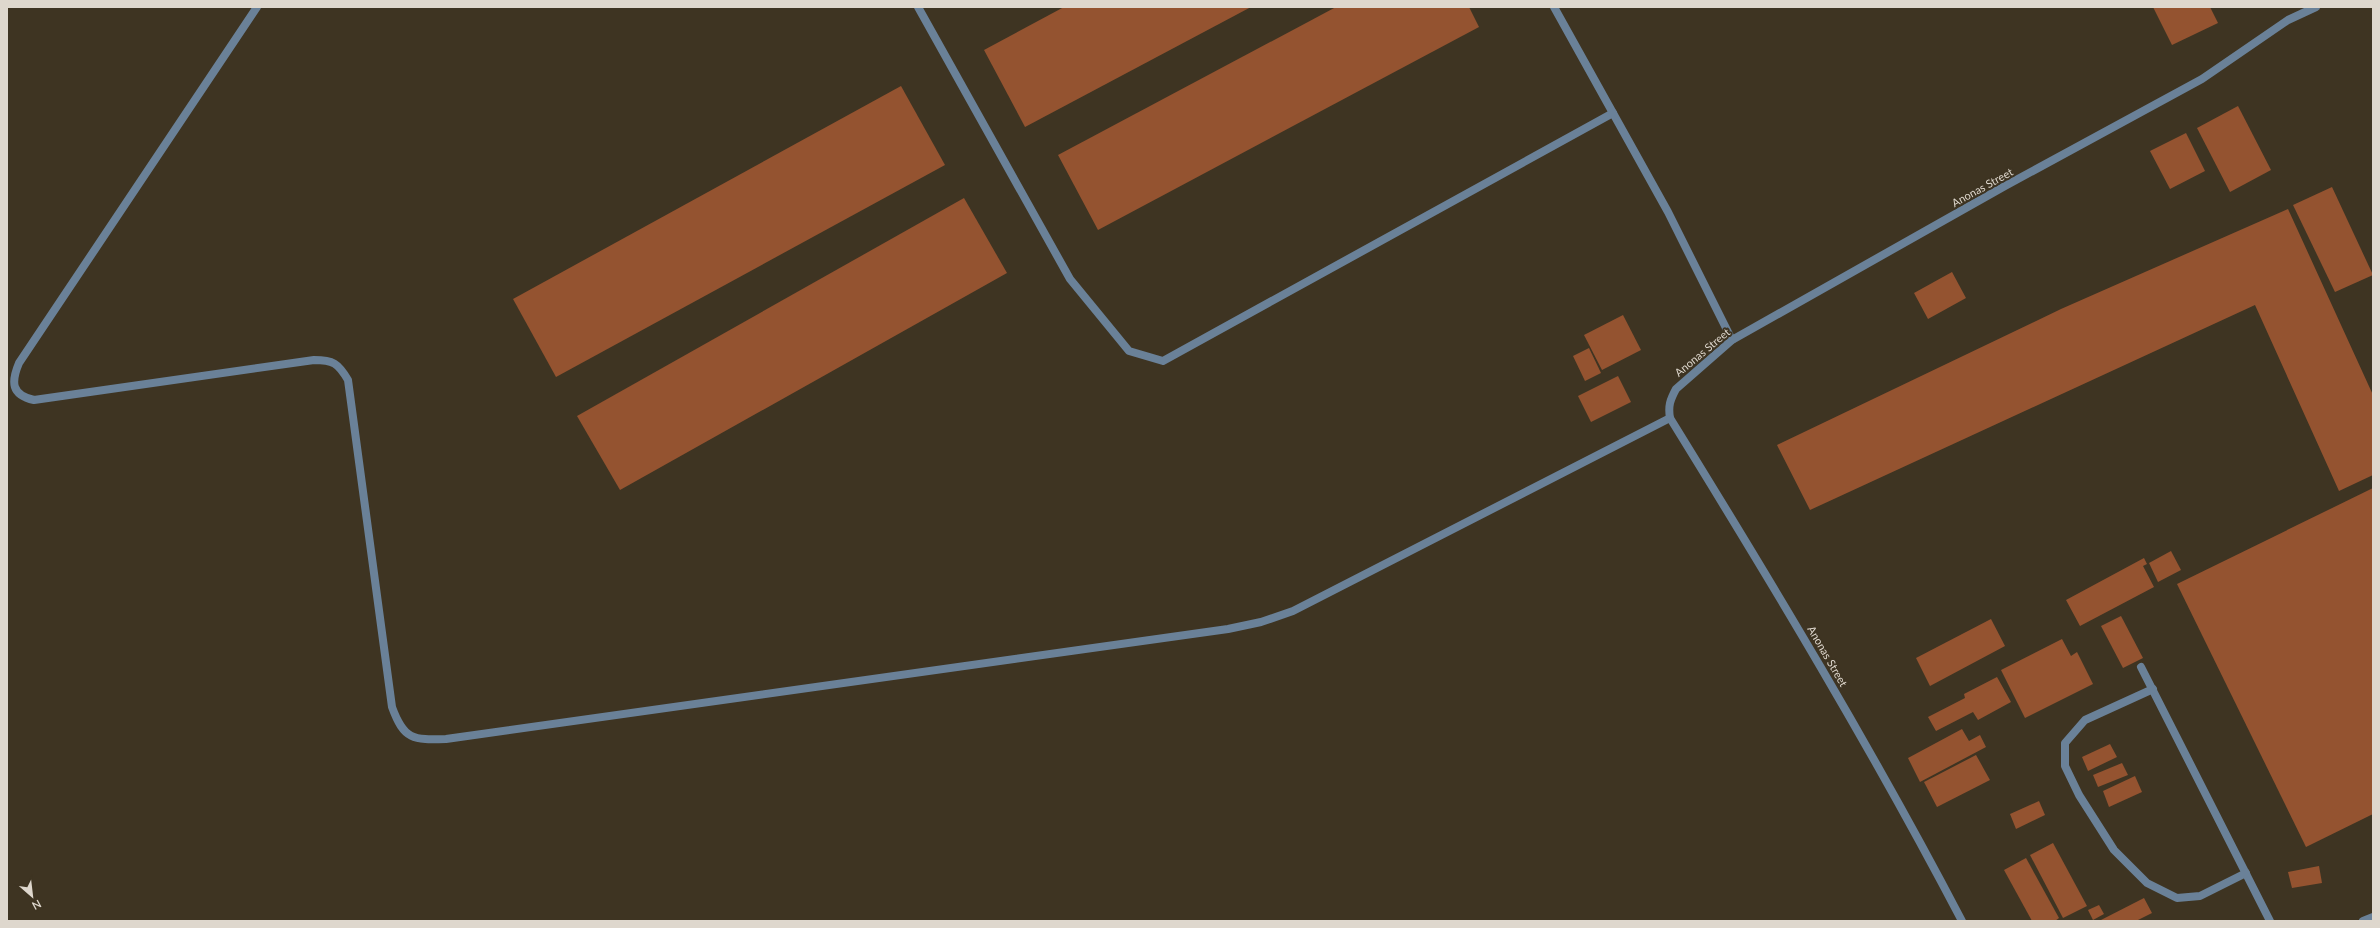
<svg xmlns="http://www.w3.org/2000/svg" width="2380" height="928" viewBox="0 0 2380 928" font-family="Lato,sans-serif">
<rect width="100%" height="100%" fill="#3e3422"/>
<g fill="#945330">
<path d="M 1064,7 L 1251,7 L 1025,127 L 984,50 Z"/>
<path d="M 1336,7 L 1469,7 L 1479,27 L 1098,230 L 1058,155 Z"/>
<path d="M 2153,7 L 2210,7 L 2218,23 L 2172,45 Z"/>
<path d="M 901,86 L 945,165 L 556,377 L 513,299 Z"/>
<path d="M 2238,106 L 2271,170 L 2230,192 L 2197,128 Z"/>
<path d="M 2186,133 L 2205,171 L 2170,189 L 2150,151 Z"/>
<path d="M 2332,187 L 2373,275 L 2335,292 L 2293,205 Z"/>
<path d="M 964,198 L 1007,273 L 620,490 L 577,416 Z"/>
<path d="M 2288,209 L 2373,395 L 2373,475 L 2339,491 L 2255,305 L 1810,510 L 1777,445 L 2061,309 Z"/>
<path d="M 1952,272 L 1966,298 L 1928,319 L 1914,293 Z"/>
<path d="M 1623,315 L 1641,350 L 1602,370 L 1584,335 Z"/>
<path d="M 1589,348 L 1601,373 L 1585,381 L 1573,356 Z"/>
<path d="M 1618,376 L 1631,402 L 1591,422 L 1578,396 Z"/>
<path d="M 2373,488 L 2373,814 L 2306,847 L 2177,584 Z"/>
<path d="M 2171,551 L 2181,570 L 2158,582 L 2149,563 Z"/>
<path d="M 2144,558 L 2147,564 L 2143,566 L 2154,587 L 2080,626 L 2066,600 Z"/>
<path d="M 2121,616 L 2143,658 L 2123,668 L 2101,626 Z"/>
<path d="M 1991,619 L 2005,646 L 1930,686 L 1916,658 Z"/>
<path d="M 2062,639 L 2071,656 L 2077,652 L 2093,684 L 2025,718 L 2001,670 Z"/>
<path d="M 1997,677 L 2011,702 L 1978,720 L 1973,712 L 1936,731 L 1928,717 L 1965,698 L 1964,694 Z"/>
<path d="M 1962,729 L 1969,741 L 1980,735 L 1986,747 L 1920,782 L 1908,758 Z"/>
<path d="M 2110,744 L 2117,757 L 2088,771 L 2082,757 Z"/>
<path d="M 1976,755 L 1990,780 L 1937,807 L 1924,782 Z"/>
<path d="M 2122,763 L 2128,775 L 2098,787 L 2093,775 Z"/>
<path d="M 2135,776 L 2142,792 L 2109,807 L 2103,791 Z"/>
<path d="M 2039,801 L 2045,815 L 2016,829 L 2010,814 Z"/>
<path d="M 2053,843 L 2087,906 L 2063,918 L 2030,855 Z"/>
<path d="M 2026,858 L 2059,918 L 2055,921 L 2032,921 L 2004,870 Z"/>
<path d="M 2319,866 L 2322,883 L 2292,888 L 2288,872 Z"/>
<path d="M 2144,898 L 2152,913 L 2136,921 L 2099,921 Z"/>
<path d="M 2099,905 L 2104,914 L 2093,920 L 2088,910 Z"/>
</g>
<g fill="none" stroke-linecap="round" stroke-linejoin="round">
<g stroke="#6a8198" stroke-width="8">
<path d="M 918,7 L 1070,279 L 1129,351 L 1163,361 L 1613,113"/>
<path d="M 1554,7 L 1668,212 L 1732,340"/>
<path d="M 2141,667 L 2270,921"/>
<path d="M 2153,689 L 2085,720 L 2065,743 L 2065,766 L 2079,795 L 2114,850 L 2147,883 L 2177,898 L 2200,896 L 2246,873"/>
<path d="M 2363,921 L 2373,917"/>
</g>
<g stroke="#6a8198" stroke-width="8">
<path d="M 257,7 L 19,363 C 11,382 11,395 34,400 L 314,360 C 333,360 338,363 348,380 L 392,707 C 404,740 413,740 446,739 L 1228,629 L 1261,622 L 1293,611 L 1670,418"/>
<path d="M 1962,921 C 1872,749 1772,583 1670,418 C 1668,406 1670,400 1676,389 L 1732,340 L 2005,186 L 2202,79 L 2288,20 L 2316,7"/>
</g>
</g>
<g text-anchor="middle" dominant-baseline="central" stroke-width="4" stroke-linejoin="round" paint-order="stroke">
<g font-size="11" fill="#ded7cd" stroke="#3e3422">
<text transform="translate(1982 187) rotate(-29)">Anonas Street</text>
<text transform="translate(1702 352) rotate(-40)">Anonas Street</text>
<text transform="translate(1828 656) rotate(60)">Anonas Street</text>
</g>
</g>
<rect width="2380" height="928" fill="none" stroke="#ded7cd" stroke-width="16"/>
<g transform="translate(32 896) rotate(152)" stroke="#3e3422" stroke-width="3" paint-order="stroke">
<path d="M0-3L7 15L0 10L-7 15Z" fill="#ded7cd"/>
<text y="-6" font-size="11" font-weight="bold" text-anchor="middle" fill="#ded7cd">N</text>
</g>
</svg>
